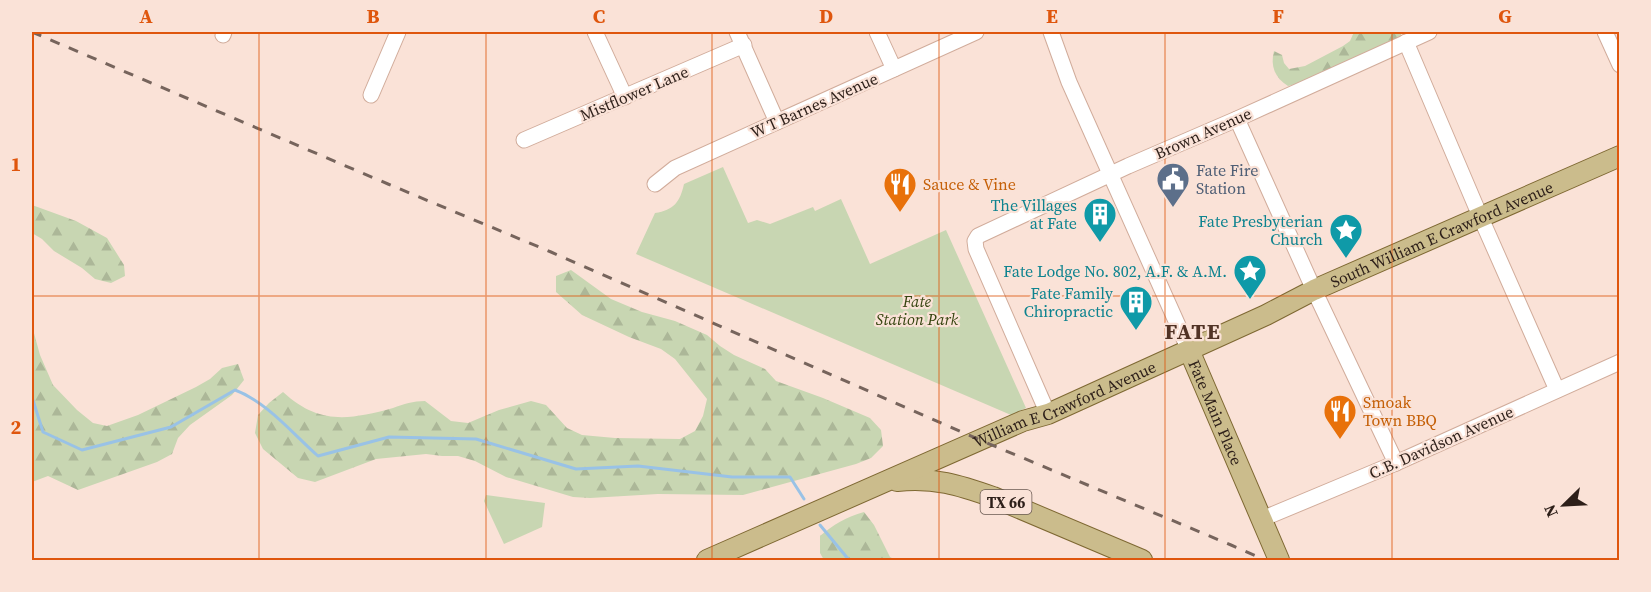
<svg xmlns="http://www.w3.org/2000/svg" width="1651" height="592" viewBox="0 0 1651 592" font-family="'Source Serif 4',serif">
<defs>
<pattern id="forest-firs" width="22" height="20" patternUnits="userSpaceOnUse" patternTransform="scale(1.5)"><rect width="22" height="20" fill="#c8d6b2"/><path d="M5 1l3.5 6h-7zM16 11l3.5 6h-7z" fill="#acb798"/></pattern>
</defs>
<rect width="100%" height="100%" fill="#fae2d7"/>
<g fill="url(#forest-firs)">
<path d="M 1354,32 L 1401,32 L 1401,36 L 1387,45 L 1296,84 L 1288,86 C 1275,78 1270,66 1274,51 L 1282,55 L 1284,63 L 1289,69 L 1305,66 L 1343,46 L 1350,41 Z"/>
<path d="M 32,205 L 76,221 L 107,238 L 124,265 L 125,276 L 111,283 L 95,279 L 82,268 L 54,251 L 42,239 L 32,233 Z"/>
<path d="M 571,270 L 611,299 L 642,312 L 675,321 L 707,335 L 720,346 L 734,355 L 765,369 L 776,381 L 823,398 L 870,418 L 881,430 L 883,446 L 871,458 L 856,464 L 743,495 L 658,494 L 590,498 L 573,497 L 506,477 L 475,461 L 458,456 L 442,456 L 426,454 L 376,459 L 315,482 L 298,478 L 263,449 L 255,433 L 258,415 L 269,403 L 283,392 C 319,425 349,420 393,408 C 404,404 413,401 425,401 L 451,421 L 468,423 L 499,410 L 531,401 L 546,405 L 567,428 L 582,435 L 615,438 L 680,439 L 695,431 L 703,416 L 707,399 L 675,359 L 661,349 L 629,337 L 582,315 L 556,292 L 556,276 Z"/>
<path d="M 32,326 L 40,355 L 53,385 L 77,410 L 93,423 L 107,426 L 138,415 L 196,387 L 210,379 L 222,368 L 238,364 L 244,380 L 232,395 L 190,425 L 178,438 L 172,454 L 157,462 L 78,490 L 48,476 L 32,482 Z"/>
<path d="M 864,512 L 874,525 L 890,557 L 896,560 L 824,560 L 820,553 L 820,536 C 834,524 846,517 864,512 Z"/>
</g>
<g fill="#c8d6b2">
<path d="M 723,167 L 748,223 L 757,220 L 770,224 L 813,207 L 815,211 L 841,199 L 870,264 L 946,230 L 1026,408 L 1011,415 L 636,254 L 655,213 C 674,210 680,202 684,184 Z"/>
<path d="M 486,495 L 545,503 L 542,527 L 504,544 L 484,501 Z"/>
</g>
<g fill="none" stroke-linecap="round" stroke-linejoin="round">
<g stroke="#99c2e6" stroke-width="3">
<path d="M 32,397 L 43,432 L 82,450 L 171,427 L 235,390 C 267,402 292,433 318,456 L 389,437 L 476,439 L 576,469 L 638,466 L 732,477 L 790,477 L 804,499"/>
<path d="M 820,525 L 849,560"/>
</g>
<defs>
<g id="minor">
<path d="M 595,32 L 625,97"/>
<path d="M 737,32 L 777,122"/>
<path d="M 877,32 L 894,69"/>
<path d="M 1051,32 L 1069,82 L 1189,350"/>
<path d="M 1605,32 L 1620,65"/>
<path d="M 223,35 L 224,32"/>
<path d="M 1406,42 L 1480,216 L 1557,390"/>
<path d="M 371,95 L 398,32"/>
<path d="M 1237,119 L 1314,290 L 1396,463"/>
<path d="M 524,140 L 744,45"/>
<path d="M 655,184 L 675,168 L 976,32"/>
<path d="M 1048,414 L 976,249 L 975,241 L 978,236 L 1128,166 L 1237,119 L 1429,32"/>
<path d="M 1262,519 L 1396,463 L 1620,362"/>
</g>
<g id="major">
<path id="s1" d="M 1189,350 L 1279,560"/>
<path d="M 897,481 C 934,477 959,485 993,497 L 1142,560"/>
<path id="s2" d="M 707,560 L 1023,421 L 1048,414 L 1266,315 L 1314,290 L 1620,156"/>
</g>
</defs>
<use href="#minor" stroke="#d1ac9b" stroke-width="17"/>
<use href="#major" stroke="#7e6832" stroke-width="22"/>
<use href="#minor" stroke="#fff" stroke-width="15"/>
<use href="#major" stroke="#cbbc8c" stroke-width="20"/>
<path stroke="#76645c" stroke-width="3" stroke-dasharray="10 10" stroke-linecap="butt" d="M 32,32 L 388,184 L 551,252 L 980,440 L 1231,545 L 1265,560"/>
</g>
<path fill="none" stroke="#df560d" stroke-width="1.5" stroke-opacity="0.55" d="M 259,32 L 259,560M 486,32 L 486,560M 712,32 L 712,560M 939,32 L 939,560M 1165,32 L 1165,560M 1392,32 L 1392,560M 32,296 L 1620,296"/>
<defs>
<symbol id="civic-pin" viewBox="-11 -11 22 30"><path d="M0 17L-7.5 6A9.5 9.5 0 1 1 7.5 6Z" fill="#5c6f8a" stroke="#fae2d7"/><path d="M-.6-6.5H3V-4.5H.6V-3L4-1V1h2V6H-6V1h2V-1L-.6-3ZM-1.2 2.5V6h2.4V2.5Z" fill="#fff"/></symbol>
<symbol id="restaurant-pin" viewBox="-11 -11 22 30"><path d="M0 17L-7.5 6A9.5 9.5 0 1 1 7.5 6Z" fill="#e8710a" stroke="#fae2d7"/><path d="M-5-6h1v4h1v-4h1v4h1v-4h1v5L-1.5 .5V6h-2V.5L-5-1ZM5-6V6H3V1.5H1.5Q1.5-4 5-6Z" fill="#fff"/></symbol>
<symbol id="building-pin" viewBox="-11 -11 22 30"><path d="M0 17L-7.5 6A9.5 9.5 0 1 1 7.5 6Z" fill="#0f9aa8" stroke="#fae2d7"/><path d="M-4-6H4V6H1V3H-1V6H-4ZM-2.5-4.3h1.7v1.8h-1.7ZM.8-4.3h1.7v1.8H.8ZM-2.5-1h1.7V.8h-1.7ZM.8-1h1.7V.8H.8Z" fill="#fff"/></symbol>
<symbol id="sight-pin" viewBox="-11 -11 22 30"><path d="M0 17L-7.5 6A9.5 9.5 0 1 1 7.5 6Z" fill="#0f9aa8" stroke="#fae2d7"/><path d="M0-6L1.8-2.2L6-1.7L2.9 1.2L3.7 5.4L0 3.3L-3.7 5.4L-2.9 1.2L-6-1.7L-1.8-2.2Z" fill="#fff"/></symbol>
</defs>
<g fill-rule="evenodd">
<use href="#civic-pin" x="1154" y="160" width="38" height="52"/>
<use href="#restaurant-pin" x="881" y="165" width="38" height="52"/>
<use href="#building-pin" x="1081" y="195" width="38" height="52"/>
<use href="#sight-pin" x="1327" y="211" width="38" height="52"/>
<use href="#sight-pin" x="1231" y="252" width="38" height="52"/>
<use href="#building-pin" x="1117" y="283" width="38" height="52"/>
<use href="#restaurant-pin" x="1321" y="392" width="38" height="52"/>
</g>
<g text-anchor="middle" dominant-baseline="central" stroke-width="4.5" stroke-linejoin="round" paint-order="stroke">
<rect fill="#fae2d7" stroke="#6a5a52" stroke-width="1.5" x="980.5" y="490" width="51" height="24" rx="4.5"/>
<g font-size="15" font-weight="bold" fill="#2d1f19">
<text x="1006" y="502">TX 66</text>
</g>
<g font-size="16" fill="#2d1f19" stroke="#fae2d7">
<text transform="translate(634 93) rotate(-23)">Mistflower Lane</text>
<text transform="translate(814 105) rotate(-24)">W T Barnes Avenue</text>
<text transform="translate(1203 133) rotate(-24)">Brown Avenue</text>
<text stroke="none"><textPath href="#s2" startOffset="804">South William E Crawford Avenue</textPath></text>
<text stroke="none"><textPath href="#s2" startOffset="390">William E Crawford Avenue</textPath></text>
<text stroke="none"><textPath href="#s1" startOffset="68">Fate Main Place</textPath></text>
<text transform="translate(1441 442) rotate(-24)">C.B. Davidson Avenue</text>
</g>
<g font-size="16" fill="#4e5e75" stroke="#fae2d7" text-anchor="start">
<text x="1196" y="170">Fate Fire<tspan x="1196" dy="18">Station</tspan></text>
</g>
<g font-size="16" fill="#c56008" stroke="#fae2d7" text-anchor="start">
<text x="923" y="184">Sauce &amp; Vine</text>
<text x="1363" y="402">Smoak<tspan x="1363" dy="18">Town BBQ</tspan></text>
</g>
<g font-size="16" fill="#0d838f" stroke="#fae2d7" text-anchor="end">
<text x="1077" y="205">The Villages<tspan x="1077" dy="18">at Fate</tspan></text>
<text x="1323" y="221">Fate Presbyterian<tspan x="1323" dy="18">Church</tspan></text>
<text x="1227" y="271">Fate Lodge No. 802, A.F. &amp; A.M.</text>
<text x="1113" y="293">Fate Family<tspan x="1113" dy="18">Chiropractic</tspan></text>
</g>
<g font-size="16" font-style="italic" fill="#35440f" stroke="#fae2d7">
<text x="917" y="301">Fate<tspan x="917" dy="18">Station Park</tspan></text>
</g>
<g font-size="22" font-weight="bold" letter-spacing="1.5" fill="#513325" stroke="#fae2d7">
<text x="1193" y="331">FATE</text>
</g>
</g>
<rect width="1651" height="592" fill="none" stroke="#fae2d7" stroke-width="66"/>
<g transform="translate(1564 505) rotate(246)" stroke="#fae2d7" stroke-width="4.5" paint-order="stroke">
<path d="M0-4.5L10 22L0 15L-10 22Z" fill="#2d1f19"/>
<text y="-9" font-size="16" font-weight="bold" text-anchor="middle" fill="#2d1f19">N</text>
</g>
<rect x="33" y="33" width="1585" height="526" fill="none" stroke="#df560d" stroke-width="2"/>
<g font-size="20" text-anchor="middle" font-weight="bold" fill="#df560d">
<text x="146" y="23">A</text>
<text x="373" y="23">B</text>
<text x="599" y="23">C</text>
<text x="826" y="23">D</text>
<text x="1052" y="23">E</text>
<text x="1278" y="23">F</text>
<text x="1505" y="23">G</text>
<text x="16" y="171">1</text>
<text x="16" y="434">2</text>
</g>
</svg>
